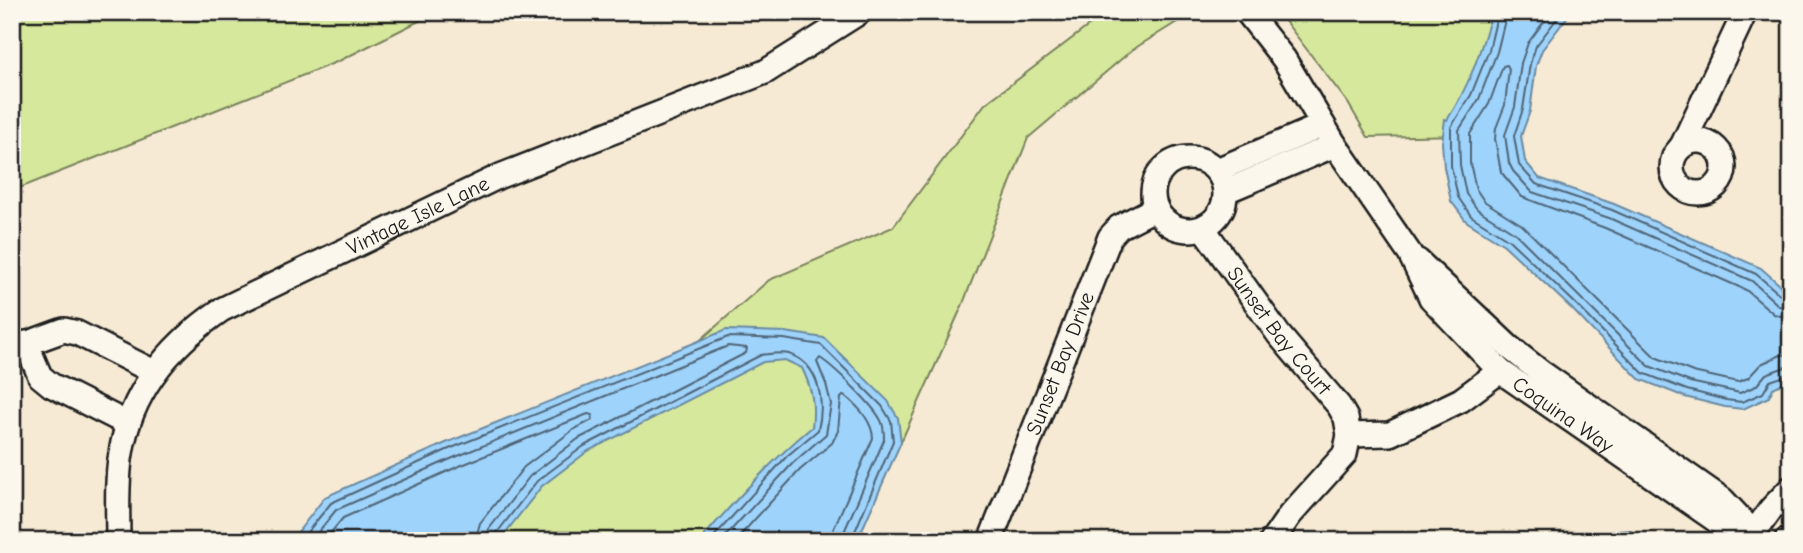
<svg xmlns="http://www.w3.org/2000/svg" width="1803" height="553" viewBox="0 0 1803 553" font-family="'Comic Neue',sans-serif">
<rect width="100%" height="100%" fill="#f6ead4"/>
<filter id="ink" filterUnits="userSpaceOnUse"><feTurbulence type="fractalNoise" baseFrequency=".0143" numOctaves="2"/><feDisplacementMap in="SourceGraphic" scale="14" xChannelSelector="R" yChannelSelector="G"/><feConvolveMatrix kernelMatrix="1 2 1 2 8 2 1 2 1" color-interpolation-filters="sRGB"/></filter>
<g filter="url(#ink)">
<g fill="#d6e89c" stroke="#79825c" stroke-width="2">
<path d="M 12,12 L 437,12 L 339,61 L 12,191 Z"/>
<path d="M 1107,12 L 1193,12 L 1132,50 L 1028,138 L 962,306 L 901,442 L 739,526 L 731,541 L 483,541 L 609,420 L 769,280 L 893,227 L 985,104 Z"/>
<path d="M 1278,12 L 1519,12 L 1460,135 L 1368,137 L 1348,103 Z"/>
</g>
<g fill="#9ed3fc" stroke="#6a8aa2" stroke-width="2">
<path d="M 1492,12 L 1571,12 L 1542,50 L 1536,66 L 1530,111 L 1521,136 L 1525,161 L 1539,178 L 1614,204 L 1761,268 L 1791,295 L 1791,379 L 1773,388 L 1769,397 L 1743,409 L 1725,407 L 1685,397 L 1639,379 L 1572,309 L 1504,245 L 1466,221 L 1451,201 L 1444,167 L 1442,143 L 1445,119 L 1447,120 C 1470,85 1480,53 1492,12 Z"/>
<path d="M 726,330 L 785,332 L 824,338 L 888,401 L 898,418 L 901,442 L 857,541 L 700,541 C 735,500 771,461 812,427 C 815,404 812,389 802,368 L 785,360 L 763,362 L 588,451 L 542,486 L 499,541 L 291,541 L 325,497 L 446,443 Z"/>
<path d="M 1630,530 L 1635,541 L 1594,541 L 1608,532 Z"/>
</g>
<g fill="none" stroke-linecap="round" stroke-linejoin="round">
<g stroke="#506576" stroke-width="2">
<path d="M 1498,12 L 1489,50 L 1471,95 L 1451,127 L 1451,166 L 1458,197 L 1471,216 L 1509,240 L 1576,304 L 1643,373 L 1687,390 L 1726,400 L 1742,402 L 1763,393 L 1770,381 L 1791,374"/>
<path d="M 1507,12 L 1497,52 L 1479,99 L 1459,130 L 1460,165 L 1466,194 L 1477,209 L 1515,233 L 1649,366 L 1690,382 L 1740,393 L 1756,386 L 1766,374 L 1791,365"/>
<path d="M 1551,12 L 1528,43 L 1521,63 L 1515,107 L 1505,135 L 1509,163 L 1513,171 L 1532,192 L 1609,218 L 1752,281 L 1779,306 L 1791,308"/>
<path d="M 1562,12 L 1536,46 L 1530,64 L 1523,109 L 1514,136 L 1519,165 L 1536,184 L 1612,210 L 1756,274 L 1784,298 L 1791,299"/>
<path d="M 1791,319 L 1774,314 L 1746,290 L 1605,228 L 1522,197 L 1501,172 L 1495,139 L 1496,128 L 1505,105 L 1509,69 L 1507,65 L 1503,66 L 1489,104 L 1470,134 L 1470,163 L 1476,189 L 1484,201 L 1522,225 L 1655,357 L 1693,372 L 1738,382 L 1748,378 L 1761,364 L 1781,355 L 1791,354"/>
<path d="M 300,541 L 331,503 L 449,449 L 728,337 L 784,339 L 821,345 L 882,406 L 891,421 L 893,441 L 851,541"/>
<path d="M 311,541 L 336,510 L 453,458 L 728,346 L 747,348 L 746,353 L 578,439 L 530,476 L 489,529 L 486,541"/>
<path d="M 324,541 L 343,518 L 457,467 L 588,414 L 592,415 L 592,420 L 573,430 L 524,467 L 480,523 L 475,541"/>
<path d="M 494,541 L 496,534 L 537,481 L 584,446 L 761,355 C 769,354 781,352 789,354 C 820,364 825,402 818,430 L 787,456 L 710,541"/>
<path d="M 721,541 L 793,463 L 826,434 L 831,404 L 826,384 L 817,362 L 820,358 C 834,367 877,408 882,423 C 884,428 884,435 884,440 L 844,532 L 843,541"/>
<path d="M 735,541 L 800,470 L 832,443 L 838,431 L 841,398 L 844,395 C 858,406 872,420 873,438 L 834,528 L 832,541"/>
</g>
<defs>
<g id="minor">
<path id="s1" d="M 1247,12 L 1284,59 L 1335,145 L 1410,254 L 1431,298 L 1500,371 L 1720,523 L 1755,533"/>
<circle cx="1698" cy="167" r="26"/>
<path d="M 1682,146 L 1745,12"/>
<circle cx="1189" cy="194" r="36"/>
<path d="M 1217,170 L 1323,125"/>
<path d="M 1226,191 L 1335,145"/>
<path id="s2" d="M 1203,228 L 1279,335 L 1339,406 L 1346,418 L 1349,435 L 1345,454 L 1290,515 L 1272,541"/>
<path d="M 1418,261 L 1509,347 L 1542,373 L 1723,500 L 1752,531"/>
<path d="M 26,343 L 40,376 L 51,385 L 128,424"/>
<path d="M 12,349 L 64,330 L 77,333 L 154,372"/>
<path d="M 1349,435 L 1390,434 L 1461,400 L 1500,371"/>
<path id="s3" d="M 118,541 C 118,512 116,482 121,453 C 131,391 170,345 221,310 L 500,176 L 765,72 L 860,12"/>
<path id="s4" d="M 990,541 L 1110,237 L 1119,227 L 1156,208"/>
<path d="M 1748,541 L 1771,509 L 1791,488"/>
<path d="M 1786,541 L 1791,537"/>
</g>
</defs>
<use href="#minor" stroke="#1c1c1c" stroke-width="28"/>
<use href="#minor" stroke="#fbf7ec" stroke-width="23"/>
</g>
</g>
<g text-anchor="middle" dominant-baseline="central" stroke-width="5" stroke-linejoin="round" paint-order="stroke">
<g font-size="21" fill="#1c1c1c" stroke="#fbf7ec">
<text stroke="none"><textPath href="#s3" startOffset="486">Vintage Isle Lane</textPath></text>
<text stroke="none"><textPath href="#s2" startOffset="128">Sunset Bay Court</textPath></text>
<text stroke="none"><textPath href="#s4" startOffset="191">Sunset Bay Drive</textPath></text>
<text stroke="none"><textPath href="#s1" startOffset="518">Coquina Way</textPath></text>
</g>
</g>
<rect width="1803" height="553" fill="none" stroke="#fbf7ec" stroke-width="42"/>
<rect x="21" y="21" width="1761" height="511" fill="none" stroke="#1c1c1c" stroke-width="2.5" filter="url(#ink)"/>
</svg>
